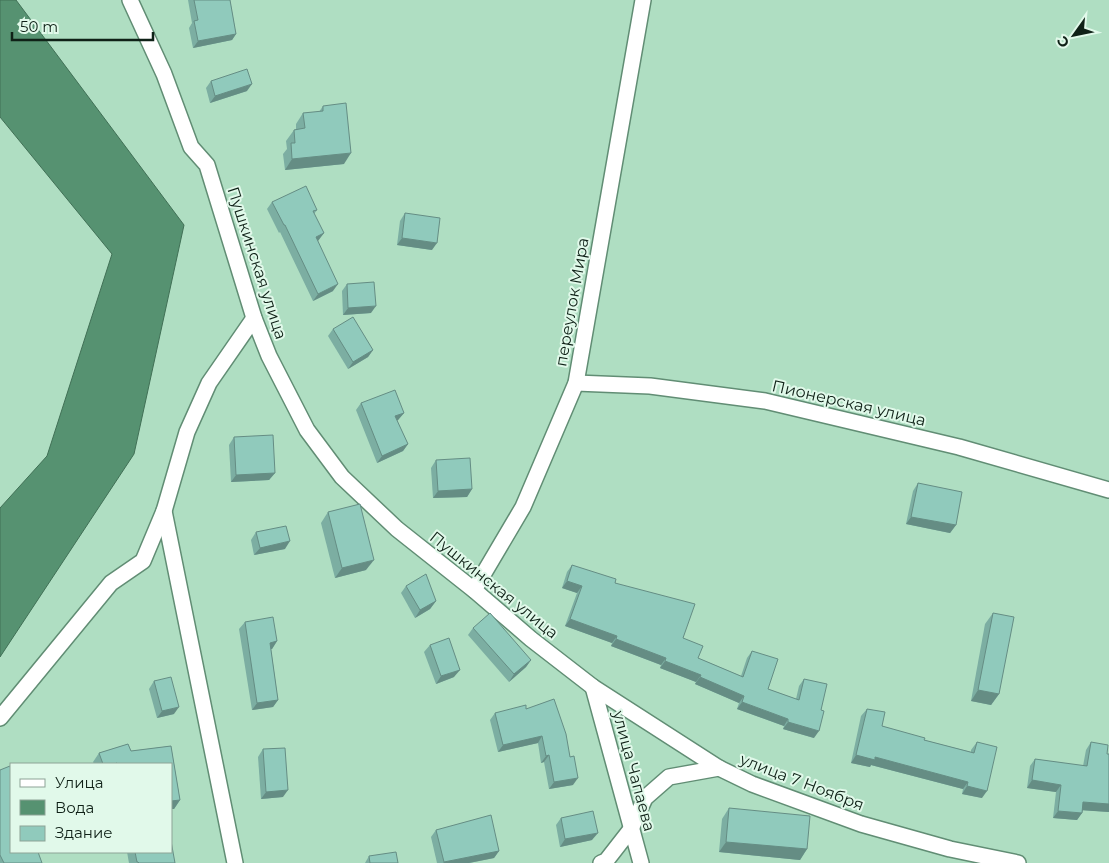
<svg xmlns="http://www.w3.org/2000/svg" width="1109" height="863" viewBox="0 0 1109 863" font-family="Montserrat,sans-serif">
<rect width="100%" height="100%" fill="#afdec2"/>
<path fill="#569271" stroke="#417056" d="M 0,0 L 16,0 L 184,225 L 134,454 L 0,657 L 0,508 L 47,456 L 112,254 L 0,117 Z"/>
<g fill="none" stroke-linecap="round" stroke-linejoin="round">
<defs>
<g id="street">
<path d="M 130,0 L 164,74 L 191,147 L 207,165 L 254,318 L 269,356 L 307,430 L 342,477 L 397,529 L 474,590 L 531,639 L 593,687 L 719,768 L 752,784 L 861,824 L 950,849 L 1018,863"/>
<path d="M 576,383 L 650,386 L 765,401 L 959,447 L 1109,490"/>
<path d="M 164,511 L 235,863"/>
<path d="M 474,590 L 523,507 L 576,383 L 643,0"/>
<path d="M 593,687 L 641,863"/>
<path d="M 0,718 L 111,583 L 143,561 L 164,511 L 187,432 L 209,383 L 254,318"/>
<path d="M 601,863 L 606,861 L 631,829 L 645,798 L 669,777 L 719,768"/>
</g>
</defs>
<use href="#street" stroke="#618d74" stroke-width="18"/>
<use href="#street" stroke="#fff" stroke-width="15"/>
</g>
<g fill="#7caea2">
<path d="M 188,0 L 233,0 L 230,0 L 236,34 L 232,40 L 193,48 L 189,28 L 192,23 Z"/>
<path d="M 211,81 L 247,91 L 210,103 L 206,88 Z"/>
<path d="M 323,106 L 344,164 L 285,170 L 283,154 L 287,149 L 286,141 L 294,130 L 296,129 L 296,124 L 303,113 L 319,112 Z"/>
<path d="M 272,202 L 317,210 L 314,214 L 324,233 L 317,241 L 333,291 L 313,301 L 280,232 L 279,233 L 267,209 Z"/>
<path d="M 405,213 L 432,250 L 397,245 L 400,221 Z"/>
<path d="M 347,284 L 371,313 L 343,315 L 342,291 Z"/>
<path d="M 333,329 L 373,350 L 368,357 L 348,369 L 328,336 Z"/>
<path d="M 361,403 L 404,413 L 398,420 L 397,421 L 408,444 L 403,451 L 377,463 L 356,410 Z"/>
<path d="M 234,437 L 275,473 L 269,480 L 231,482 L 229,445 Z"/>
<path d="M 436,460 L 472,489 L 467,497 L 433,498 L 431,468 Z"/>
<path d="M 918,483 L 956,525 L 950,533 L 906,524 L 913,491 Z"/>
<path d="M 328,512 L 366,570 L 335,578 L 321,523 Z"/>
<path d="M 256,532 L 285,549 L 254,555 L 251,540 Z"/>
<path d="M 572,565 L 615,583 L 683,638 L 698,658 L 741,676 L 747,658 L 752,651 L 768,689 L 796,699 L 799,686 L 804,679 L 814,738 L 783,729 L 784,726 L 737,709 L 739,703 L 695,684 L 696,682 L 660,668 L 661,665 L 611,646 L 612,643 L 565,626 L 577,593 L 562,588 L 567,572 Z"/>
<path d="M 406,586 L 436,601 L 430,609 L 415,618 L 401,593 Z"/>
<path d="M 993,613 L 999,694 L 991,705 L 971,701 L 985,624 Z"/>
<path d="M 245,622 L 277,641 L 272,649 L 271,649 L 278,700 L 273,707 L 252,710 L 239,629 Z"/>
<path d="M 473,628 L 531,660 L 526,667 L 509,682 L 468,635 Z"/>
<path d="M 430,645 L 454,677 L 436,684 L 424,652 Z"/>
<path d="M 154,681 L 174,714 L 157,718 L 149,689 Z"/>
<path d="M 526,709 L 573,785 L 549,789 L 544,762 L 541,763 L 538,743 L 498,752 L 490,720 L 495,713 Z"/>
<path d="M 867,709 L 882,726 L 924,740 L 971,752 L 971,750 L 977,742 L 982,798 L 962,794 L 963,789 L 871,765 L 870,767 L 851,763 L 861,716 Z"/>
<path d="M 1091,742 L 1107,754 L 1109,812 L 1083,810 L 1082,813 L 1077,820 L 1053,818 L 1056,792 L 1027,788 L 1030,766 L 1035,759 L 1083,766 L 1086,750 Z"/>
<path d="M 128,744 L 131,751 L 171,746 L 180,800 L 174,809 L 171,809 L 171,764 L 94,764 L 93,762 L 99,753 Z"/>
<path d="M 263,749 L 283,797 L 261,799 L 258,757 Z"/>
<path d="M 0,770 L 11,852 L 42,863 L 0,863 Z"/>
<path d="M 729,808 L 807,849 L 800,860 L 719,852 L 722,819 Z"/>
<path d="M 561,818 L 592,840 L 560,847 L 556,825 Z"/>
<path d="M 436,830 L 499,851 L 494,858 L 469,863 L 437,863 L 431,837 Z"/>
<path d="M 127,852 L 171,852 L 175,863 L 129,863 Z"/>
<path d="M 369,856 L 398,863 L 365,863 Z"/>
</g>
<g fill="#658d84">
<path d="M 236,34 L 232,40 L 193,48 L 198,41 Z"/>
<path d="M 252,84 L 247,91 L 210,103 L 215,96 Z"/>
<path d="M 351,153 L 344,164 L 285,170 L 292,159 Z"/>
<path d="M 324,233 L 318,241 L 310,245 L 316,237 Z"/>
<path d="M 402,238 L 437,243 L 432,250 L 397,245 Z"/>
<path d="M 338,284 L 333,291 L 313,301 L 318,294 Z"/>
<path d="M 376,306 L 371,313 L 343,315 L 348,308 Z"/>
<path d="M 373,350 L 368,357 L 348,369 L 353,362 Z"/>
<path d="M 404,413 L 398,420 L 390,424 L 395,416 Z"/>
<path d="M 408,444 L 403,451 L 377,463 L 382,456 Z"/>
<path d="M 275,473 L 269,480 L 231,482 L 236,475 Z"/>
<path d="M 472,489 L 467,497 L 433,498 L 438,491 Z"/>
<path d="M 911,517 L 956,525 L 950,533 L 906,524 Z"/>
<path d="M 290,541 L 285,549 L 254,555 L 260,548 Z"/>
<path d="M 374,560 L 366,570 L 335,578 L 342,568 Z"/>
<path d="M 567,581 L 582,586 L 577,593 L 562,588 Z"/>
<path d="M 436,601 L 430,609 L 415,618 L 420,610 Z"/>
<path d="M 570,619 L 617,636 L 612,643 L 565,626 Z"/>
<path d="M 616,639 L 666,658 L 661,665 L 611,646 Z"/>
<path d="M 277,641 L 272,649 L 265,650 L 270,643 Z"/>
<path d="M 531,660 L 526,667 L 509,682 L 514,674 Z"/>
<path d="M 665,661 L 701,675 L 696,682 L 660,668 Z"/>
<path d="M 460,670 L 454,677 L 436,684 L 441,676 Z"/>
<path d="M 700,677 L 744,696 L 739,703 L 695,684 Z"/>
<path d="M 978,690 L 999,694 L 991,705 L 971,701 Z"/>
<path d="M 278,700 L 273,707 L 252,710 L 257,703 Z"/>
<path d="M 742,702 L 788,719 L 784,726 L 737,709 Z"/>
<path d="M 179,707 L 174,714 L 157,718 L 162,711 Z"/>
<path d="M 788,722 L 819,731 L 814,738 L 783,729 Z"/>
<path d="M 542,736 L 538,743 L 498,752 L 503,745 Z"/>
<path d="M 549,755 L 544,762 L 541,763 L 546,756 Z"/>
<path d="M 856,755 L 875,757 L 968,782 L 963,789 L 871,765 L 870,767 L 851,763 Z"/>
<path d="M 578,778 L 573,785 L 549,789 L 554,782 Z"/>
<path d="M 1032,780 L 1061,785 L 1056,792 L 1027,788 Z"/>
<path d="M 967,786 L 987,791 L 982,798 L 962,794 Z"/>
<path d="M 288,790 L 283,797 L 261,799 L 266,792 Z"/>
<path d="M 180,800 L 174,809 L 171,809 L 171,801 Z"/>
<path d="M 1083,802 L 1109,804 L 1109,812 L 1078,810 Z"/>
<path d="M 1058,811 L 1082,813 L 1077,820 L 1053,818 Z"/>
<path d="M 598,833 L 592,840 L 560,847 L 565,839 Z"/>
<path d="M 726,842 L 807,849 L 800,860 L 719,852 Z"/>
<path d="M 499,851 L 494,858 L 469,863 L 443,863 L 444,862 Z"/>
</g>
<g fill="#90cabc" stroke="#658d84">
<path d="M 194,0 L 230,0 L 236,34 L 198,41 L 194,21 L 198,20 Z"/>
<path d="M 247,69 L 252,84 L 215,96 L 211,81 Z"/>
<path d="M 346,103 L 351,153 L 292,159 L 291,143 L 295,143 L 294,130 L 305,128 L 303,113 L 323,111 L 323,106 Z"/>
<path d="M 306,186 L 317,210 L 313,211 L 324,233 L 316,237 L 338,284 L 318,294 L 285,225 L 284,225 L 272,202 Z"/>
<path d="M 405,213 L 440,218 L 437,243 L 402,238 Z"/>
<path d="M 374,282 L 376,306 L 348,308 L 347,284 Z"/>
<path d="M 353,317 L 373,350 L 353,362 L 333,329 Z"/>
<path d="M 395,390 L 404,413 L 395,416 L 408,444 L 382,456 L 361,403 Z"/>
<path d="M 273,435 L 275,473 L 236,475 L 234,437 Z"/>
<path d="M 470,458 L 472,489 L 438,491 L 436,460 Z"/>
<path d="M 918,483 L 962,492 L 956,525 L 911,517 Z"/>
<path d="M 360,504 L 374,560 L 342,568 L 328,512 Z"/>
<path d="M 286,526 L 290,541 L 260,548 L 256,532 Z"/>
<path d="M 572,565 L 616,579 L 615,583 L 695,604 L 683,638 L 703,646 L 698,658 L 743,677 L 752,651 L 778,659 L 768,689 L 799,700 L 804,679 L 827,684 L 821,710 L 824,711 L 819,731 L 788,722 L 788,719 L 742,702 L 744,696 L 700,677 L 701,675 L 665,661 L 666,658 L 616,639 L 617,636 L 570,619 L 582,586 L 567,581 Z"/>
<path d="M 426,574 L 436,601 L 420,610 L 406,586 Z"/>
<path d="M 490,613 L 531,660 L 514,674 L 473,628 Z"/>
<path d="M 993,613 L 1014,617 L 999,694 L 978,690 Z"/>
<path d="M 273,617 L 277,641 L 270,643 L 278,700 L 257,703 L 245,622 Z"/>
<path d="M 449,638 L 460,670 L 441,676 L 430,645 Z"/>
<path d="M 171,677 L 179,707 L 162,711 L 154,681 Z"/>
<path d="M 554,699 L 566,734 L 570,757 L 574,756 L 578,778 L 554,782 L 549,755 L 546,756 L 542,736 L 503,745 L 495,713 L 526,705 L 526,709 Z"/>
<path d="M 867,709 L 885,712 L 882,726 L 925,738 L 924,740 L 974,753 L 977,742 L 997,747 L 987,791 L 967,786 L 968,782 L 875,757 L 875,760 L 856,755 Z"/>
<path d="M 1091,742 L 1108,745 L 1107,754 L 1109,754 L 1109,804 L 1083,802 L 1082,813 L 1058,811 L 1061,785 L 1032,780 L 1035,759 L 1087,766 Z"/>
<path d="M 128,744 L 131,751 L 171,746 L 180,800 L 171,801 L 171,764 L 117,764 L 117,763 L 114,764 L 103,764 L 99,753 Z"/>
<path d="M 285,748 L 288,790 L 266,792 L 263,749 Z"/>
<path d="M 10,766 L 11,770 L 11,852 L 38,852 L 42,863 L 4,863 L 0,855 L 0,770 Z"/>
<path d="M 729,808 L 810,816 L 807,849 L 726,842 Z"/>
<path d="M 593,811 L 598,833 L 565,839 L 561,818 Z"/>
<path d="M 491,815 L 499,851 L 444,862 L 436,830 Z"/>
<path d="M 171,841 L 175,863 L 139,863 L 138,862 L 137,862 L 135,852 L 171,852 Z"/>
<path d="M 396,852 L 398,863 L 370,863 L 369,856 Z"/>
</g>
<g text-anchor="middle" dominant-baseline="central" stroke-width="4" stroke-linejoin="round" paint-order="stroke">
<g font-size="16" fill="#0f2117" stroke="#e1f9ea">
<text transform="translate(257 263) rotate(72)">Пушкинская улица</text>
<text transform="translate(572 302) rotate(-80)">переулок Мира</text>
<text transform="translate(849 403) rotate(13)">Пионерская улица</text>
<text transform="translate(494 585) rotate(39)">Пушкинская улица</text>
<text transform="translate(634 771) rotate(75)">улица Чапаева</text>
<text transform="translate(802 782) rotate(21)">улица 7 Ноября</text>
</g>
</g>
<rect x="10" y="763" width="162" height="90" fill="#e1f9ea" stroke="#8da396"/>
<rect x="20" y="779" width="25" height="8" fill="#ffffff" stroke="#8da396"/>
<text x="55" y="788" font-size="15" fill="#0f2117">Улица</text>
<rect x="20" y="800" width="25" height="15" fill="#569271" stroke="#8da396"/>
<text x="55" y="813" font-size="15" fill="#0f2117">Вода</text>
<rect x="20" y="826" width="25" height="15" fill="#90cabc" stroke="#8da396"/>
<text x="55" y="838" font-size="15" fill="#0f2117">Здание</text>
<g transform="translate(1074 35) rotate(237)" stroke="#e1f9ea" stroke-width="4" paint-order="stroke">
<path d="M0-4L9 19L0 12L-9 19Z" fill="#0f2117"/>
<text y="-8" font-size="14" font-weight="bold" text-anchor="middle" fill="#0f2117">С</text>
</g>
<path d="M12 32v8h141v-8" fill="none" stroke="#0f2117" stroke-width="2.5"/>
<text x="20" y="32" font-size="15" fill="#0f2117" stroke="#e1f9ea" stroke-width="4" paint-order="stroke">50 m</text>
</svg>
